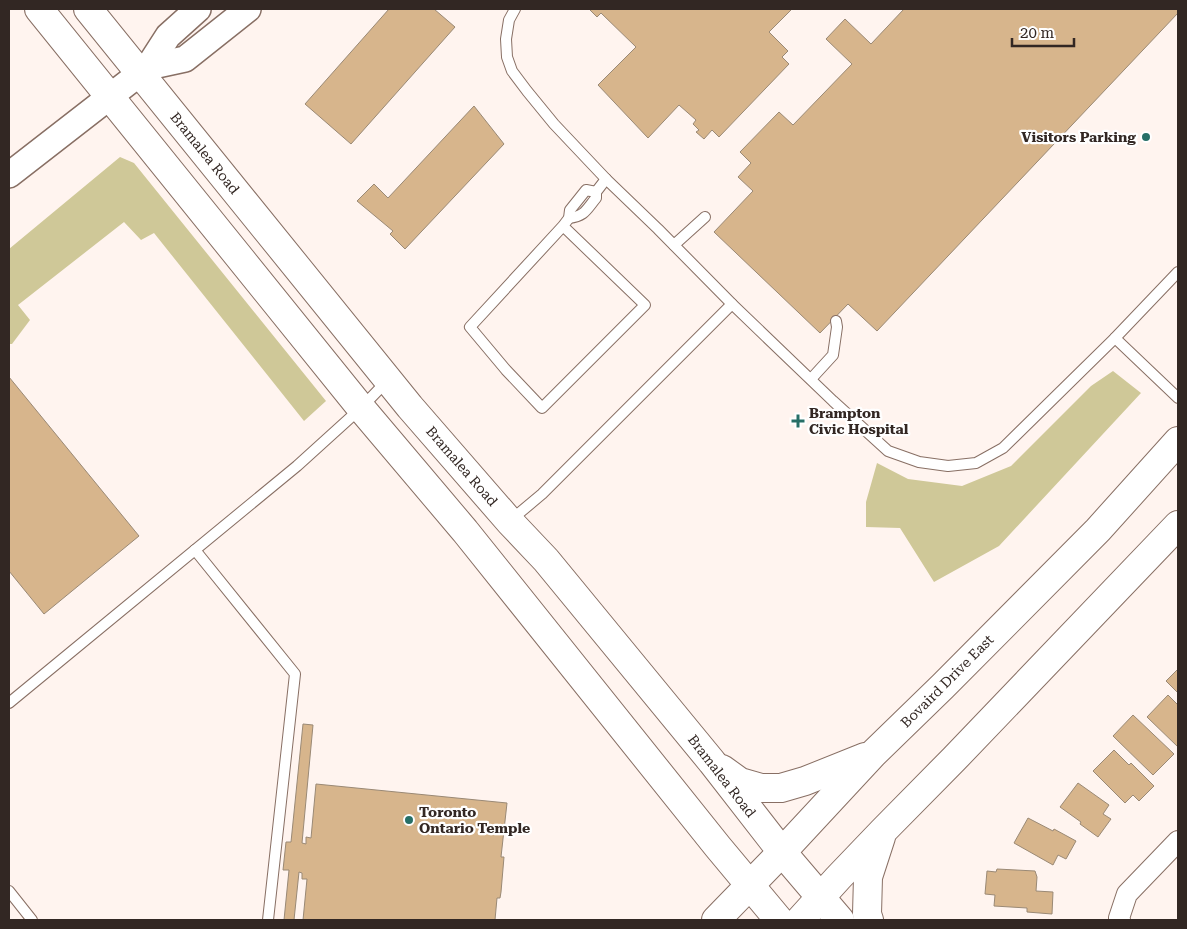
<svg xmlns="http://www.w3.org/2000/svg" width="1187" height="929" viewBox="0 0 1187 929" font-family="'Roboto Serif',serif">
<rect width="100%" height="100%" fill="#fff4ef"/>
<g fill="#cfc898">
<path d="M 120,157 L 134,163 L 326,401 L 304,421 L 154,233 L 141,240 L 124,222 L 18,305 L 30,320 L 12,344 L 9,344 L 9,249 Z"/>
<path d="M 1113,371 L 1141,393 L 999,546 L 934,582 L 900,528 L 866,527 L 866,502 L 877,463 L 908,479 L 962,486 L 1011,466 L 1091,386 Z"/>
</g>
<g fill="#d7b58c" stroke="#9a8975">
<path d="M 389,9 L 434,9 L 455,27 L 351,144 L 305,104 Z"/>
<path d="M 589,9 L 792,9 L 769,32 L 788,51 L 782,57 L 789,64 L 719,137 L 712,130 L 704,139 L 696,132 L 699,130 L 693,124 L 696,120 L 679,105 L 648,138 L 598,85 L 636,47 L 601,13 L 597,17 Z"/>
<path d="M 904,9 L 1178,9 L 1178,13 L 877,331 L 848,304 L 820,333 L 714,232 L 753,191 L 738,177 L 751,163 L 740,152 L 779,112 L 793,125 L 852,64 L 826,39 L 845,19 L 871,44 Z"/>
<path d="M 474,106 L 504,144 L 405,249 L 390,234 L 393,231 L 357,201 L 374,184 L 388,198 Z"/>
<path d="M 9,377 L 139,536 L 44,614 L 9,571 Z"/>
<path d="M 1178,669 L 1178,693 L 1166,681 Z"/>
<path d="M 1168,695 L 1178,705 L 1178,747 L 1147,717 Z"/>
<path d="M 1133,715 L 1174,754 L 1153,775 L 1113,736 Z"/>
<path d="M 303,724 L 313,725 L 302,843 L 306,844 L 306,837 L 311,838 L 316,784 L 507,803 L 501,857 L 504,857 L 501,892 L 500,898 L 497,898 L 495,920 L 303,920 L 307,879 L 302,879 L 302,873 L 299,872 L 294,920 L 284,920 L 289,870 L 283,870 L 286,842 L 291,842 Z"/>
<path d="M 1114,750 L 1129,765 L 1131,763 L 1154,786 L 1139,801 L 1133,795 L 1125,803 L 1093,771 Z"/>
<path d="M 1078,783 L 1109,805 L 1103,814 L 1111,819 L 1098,837 L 1080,824 L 1081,822 L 1060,807 Z"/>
<path d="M 1028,818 L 1053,831 L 1054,829 L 1076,841 L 1066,859 L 1058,855 L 1053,865 L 1014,843 Z"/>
<path d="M 997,869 L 1035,871 L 1037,877 L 1036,891 L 1053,892 L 1052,914 L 1027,912 L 1027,908 L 994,906 L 995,895 L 985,894 L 987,871 L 996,872 Z"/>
</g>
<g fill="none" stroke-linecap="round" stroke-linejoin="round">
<defs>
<g id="service">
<path d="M 515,9 L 509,20 L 506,39 L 507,57 L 512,71 L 527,91 L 554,124 L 606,179 L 658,229 L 732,304 L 833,401 L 888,451 L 919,462 L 948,466 L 976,463 L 1003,448 L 1115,338 L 1178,272"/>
<path d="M 569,218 C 585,216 586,210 596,198 L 596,192 L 606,179"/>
<path d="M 563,226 L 645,305 L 542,408 L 506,370 L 470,327 L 563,226 L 569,218 L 570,210 L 586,190 L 596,192"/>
<path d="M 674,245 L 705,217"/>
<path d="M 1115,338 L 1178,398"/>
<path d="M 811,379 L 833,355 L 837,327 L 836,321"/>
<path d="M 511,520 L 542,494 L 732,304"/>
<path d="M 195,550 L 295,674 L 268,920"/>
<path d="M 9,703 L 297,466 L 361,408 L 388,380"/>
<path d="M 9,891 L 32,920"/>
</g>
<path id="minor" d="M 1120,920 L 1119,918 L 1127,894 L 1178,841"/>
<g id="tertiary">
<path d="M 148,67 L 185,59 L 248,9"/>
<path d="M 9,175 L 148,67 L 168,36 L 198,9"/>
</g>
<g id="secondary">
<path d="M 39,9 L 361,408 L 465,531 L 718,847 L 779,920"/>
<path d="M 88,9 L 410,407 L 510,522 L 546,560 L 712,762 L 782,852 L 840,920"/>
<path d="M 722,769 L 740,782 L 761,788 L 781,788 L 805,781 L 865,757"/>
<path d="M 716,920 L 782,852 L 873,754 L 943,686 L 1098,530 L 1178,441"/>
<path d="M 800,920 L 838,878 L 883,831 L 954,759 L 1178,525"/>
<path d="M 869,920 L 867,914 L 868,877 L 881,837"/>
</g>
</defs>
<use href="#service" stroke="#886f64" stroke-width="12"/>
<use href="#minor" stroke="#886f64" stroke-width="22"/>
<use href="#tertiary" stroke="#886f64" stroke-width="28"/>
<use href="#secondary" stroke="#886f64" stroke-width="30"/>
<use href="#service" stroke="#fff" stroke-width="10"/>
<use href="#minor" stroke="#fff" stroke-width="20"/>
<use href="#tertiary" stroke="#fff" stroke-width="25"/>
<use href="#secondary" stroke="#fff" stroke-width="28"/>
</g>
<g fill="#276f67" stroke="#fff" stroke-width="2">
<circle cx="1146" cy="137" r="5"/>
<path d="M795.5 413.5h5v5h5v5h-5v5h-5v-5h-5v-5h5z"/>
<circle cx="409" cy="820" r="5"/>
</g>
<g text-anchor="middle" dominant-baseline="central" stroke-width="4.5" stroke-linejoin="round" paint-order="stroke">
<g font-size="14" font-weight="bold" fill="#322723" stroke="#fff" text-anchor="start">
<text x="1136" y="137" text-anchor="end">Visitors Parking</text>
<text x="809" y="413">Brampton<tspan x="809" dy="16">Civic Hospital</tspan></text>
<text x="419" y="812">Toronto<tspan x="419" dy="16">Ontario Temple</tspan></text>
</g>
<g font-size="14" fill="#322723" stroke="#fff">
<text transform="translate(205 153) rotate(51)">Bramalea Road</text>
<text transform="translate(462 466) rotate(49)">Bramalea Road</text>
<text transform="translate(947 681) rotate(-45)">Bovaird Drive East</text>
<text transform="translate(722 776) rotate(52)">Bramalea Road</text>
</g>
</g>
<rect width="1187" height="929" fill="none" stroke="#322723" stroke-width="20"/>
<path d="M1012 38v8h62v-8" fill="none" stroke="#322723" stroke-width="2.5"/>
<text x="1020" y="38" font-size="15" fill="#322723" stroke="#ffffff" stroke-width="4" paint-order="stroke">20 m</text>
</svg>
